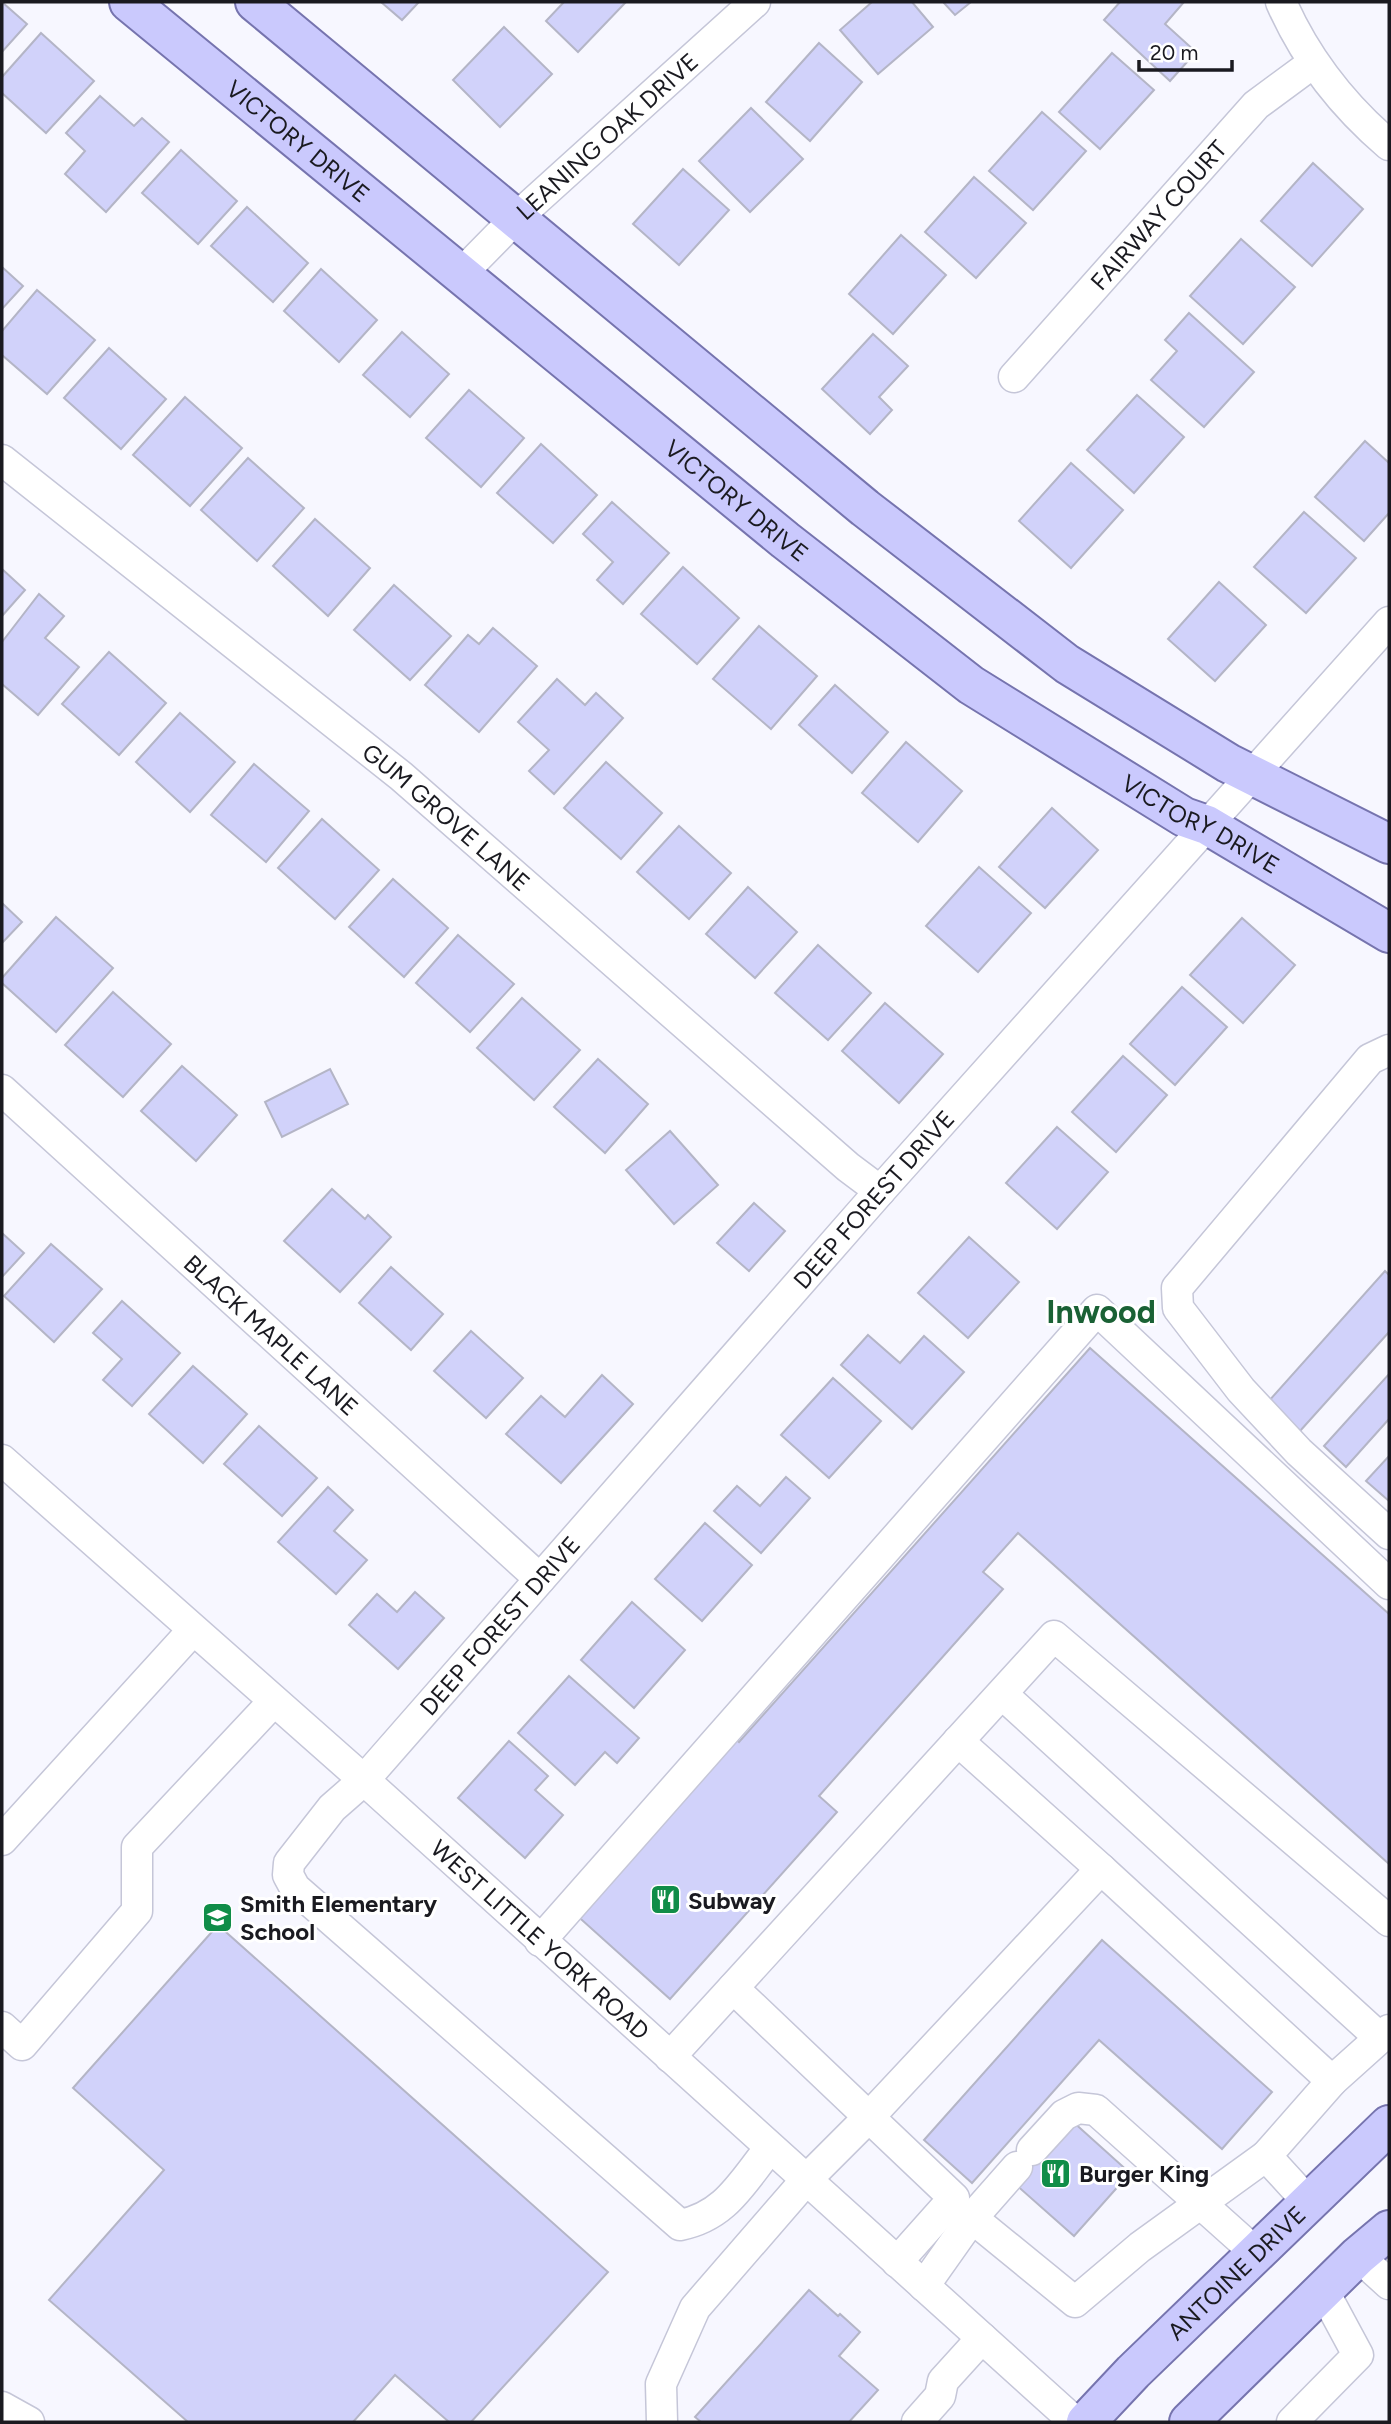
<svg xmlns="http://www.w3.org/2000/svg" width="1391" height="2424" viewBox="0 0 1391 2424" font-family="Figtree,sans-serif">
<rect width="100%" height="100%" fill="#f7f7ff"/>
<g fill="#d1d2fa" stroke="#b4b5c6" stroke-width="2">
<path d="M 2,2 L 27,24 L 2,52 Z"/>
<path d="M 381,2 L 419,2 L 402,20 Z"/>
<path d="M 564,2 L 626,2 L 578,52 L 546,21 Z"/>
<path d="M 872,2 L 912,2 L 933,27 L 878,74 L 840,30 Z"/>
<path d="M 943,2 L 971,2 L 955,15 Z"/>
<path d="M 1120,2 L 1184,2 L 1165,24 L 1196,52 L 1170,81 L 1104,20 Z"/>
<path d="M 504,27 L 552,74 L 500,127 L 453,80 Z"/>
<path d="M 41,33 L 94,81 L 46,133 L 2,93 L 2,77 Z"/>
<path d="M 819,43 L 862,82 L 810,141 L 766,102 Z"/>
<path d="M 1112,53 L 1154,90 L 1100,149 L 1059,112 Z"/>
<path d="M 100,96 L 134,126 L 142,118 L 169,142 L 106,212 L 65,174 L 85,151 L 66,133 Z"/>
<path d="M 751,108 L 803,159 L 750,212 L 699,161 Z"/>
<path d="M 1042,112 L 1086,151 L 1033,210 L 989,171 Z"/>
<path d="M 181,150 L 237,201 L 198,244 L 142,193 Z"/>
<path d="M 1313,163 L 1363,209 L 1312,266 L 1261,221 Z"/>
<path d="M 683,169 L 729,210 L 679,265 L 633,224 Z"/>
<path d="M 974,177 L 1026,223 L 976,278 L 925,232 Z"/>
<path d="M 247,207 L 308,263 L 273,302 L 211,246 Z"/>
<path d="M 901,235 L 946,275 L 893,334 L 849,294 Z"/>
<path d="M 1241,239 L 1295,287 L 1243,344 L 1190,296 Z"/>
<path d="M 2,267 L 23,286 L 2,309 Z"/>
<path d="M 321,269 L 377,320 L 339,362 L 284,311 Z"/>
<path d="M 37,290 L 95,340 L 47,394 L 2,355 L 2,331 Z"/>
<path d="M 1189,313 L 1254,372 L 1204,427 L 1151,380 L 1177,351 L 1165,340 Z"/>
<path d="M 402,332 L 449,374 L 410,417 L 363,375 Z"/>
<path d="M 873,334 L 908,366 L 879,397 L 892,410 L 870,434 L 822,389 Z"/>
<path d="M 109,348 L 166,399 L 121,449 L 64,398 Z"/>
<path d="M 469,390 L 524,438 L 481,487 L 426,438 Z"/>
<path d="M 1137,395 L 1184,437 L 1134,493 L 1087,450 Z"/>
<path d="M 185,397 L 242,448 L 190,506 L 133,455 Z"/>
<path d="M 1365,441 L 1389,463 L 1389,513 L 1364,541 L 1315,497 Z"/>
<path d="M 541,444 L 597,495 L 553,543 L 497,493 Z"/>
<path d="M 248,458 L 304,508 L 257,561 L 201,510 Z"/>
<path d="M 1071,463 L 1123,510 L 1071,568 L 1019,521 Z"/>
<path d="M 612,502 L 669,553 L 623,604 L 597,580 L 613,562 L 583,534 Z"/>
<path d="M 1304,512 L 1356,558 L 1306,613 L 1254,567 Z"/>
<path d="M 315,519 L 370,568 L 328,616 L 273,566 Z"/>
<path d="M 683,567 L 739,618 L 697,664 L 641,614 Z"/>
<path d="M 2,569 L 25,590 L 2,616 Z"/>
<path d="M 1219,582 L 1266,625 L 1215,681 L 1168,639 Z"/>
<path d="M 394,585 L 451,636 L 410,680 L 354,630 Z"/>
<path d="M 39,594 L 64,616 L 45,638 L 79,667 L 38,715 L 2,684 L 2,642 Z"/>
<path d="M 759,626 L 817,676 L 771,729 L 713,679 Z"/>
<path d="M 493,628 L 537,666 L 479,732 L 425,685 L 468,635 L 479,644 Z"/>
<path d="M 109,652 L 166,703 L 119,755 L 62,704 Z"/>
<path d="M 557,679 L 585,705 L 596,693 L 623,718 L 554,794 L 529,771 L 549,750 L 518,722 Z"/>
<path d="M 835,685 L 888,732 L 852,773 L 799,725 Z"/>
<path d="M 180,713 L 235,762 L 190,812 L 136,762 Z"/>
<path d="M 906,742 L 962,791 L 918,842 L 862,793 Z"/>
<path d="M 606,762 L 662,813 L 621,859 L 564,808 Z"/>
<path d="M 254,764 L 309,811 L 266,862 L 211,815 Z"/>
<path d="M 1052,808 L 1098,850 L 1045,908 L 999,867 Z"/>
<path d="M 322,819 L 379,870 L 335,919 L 278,868 Z"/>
<path d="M 679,826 L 731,873 L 689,919 L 637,872 Z"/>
<path d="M 979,867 L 1031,913 L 978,972 L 926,926 Z"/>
<path d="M 393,879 L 448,928 L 404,977 L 349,927 Z"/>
<path d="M 748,887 L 797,932 L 755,978 L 706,934 Z"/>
<path d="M 2,903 L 22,922 L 2,943 Z"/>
<path d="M 56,917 L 113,968 L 56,1032 L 2,983 L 2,978 Z"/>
<path d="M 1242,918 L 1295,965 L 1243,1023 L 1190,975 Z"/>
<path d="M 458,935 L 514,984 L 470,1032 L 416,983 Z"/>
<path d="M 818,945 L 871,993 L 828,1040 L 775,993 Z"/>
<path d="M 1182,987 L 1227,1027 L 1175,1085 L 1130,1044 Z"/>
<path d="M 113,992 L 171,1044 L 123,1097 L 65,1045 Z"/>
<path d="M 522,998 L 580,1050 L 534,1100 L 477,1048 Z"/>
<path d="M 885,1003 L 943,1054 L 899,1103 L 842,1051 Z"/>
<path d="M 1123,1056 L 1167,1095 L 1116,1152 L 1072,1112 Z"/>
<path d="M 598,1059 L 648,1104 L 605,1153 L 554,1107 Z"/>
<path d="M 182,1066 L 237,1115 L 196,1161 L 141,1111 Z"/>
<path d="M 330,1069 L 348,1104 L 282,1137 L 265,1102 Z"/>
<path d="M 1057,1127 L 1108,1172 L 1057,1229 L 1006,1183 Z"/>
<path d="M 670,1131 L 718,1185 L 674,1224 L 626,1170 Z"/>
<path d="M 332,1189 L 365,1219 L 368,1215 L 391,1237 L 340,1292 L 284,1241 Z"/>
<path d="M 754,1203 L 785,1231 L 749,1271 L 717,1243 Z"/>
<path d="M 2,1233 L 24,1253 L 2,1277 Z"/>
<path d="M 969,1237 L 1019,1282 L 968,1338 L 918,1293 Z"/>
<path d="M 51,1244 L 102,1289 L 54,1342 L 4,1296 Z"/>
<path d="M 391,1267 L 443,1314 L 411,1350 L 359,1303 Z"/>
<path d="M 1385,1271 L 1389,1275 L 1389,1332 L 1300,1431 L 1268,1402 Z"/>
<path d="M 122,1301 L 180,1353 L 132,1406 L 103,1380 L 122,1359 L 93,1333 Z"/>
<path d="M 471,1331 L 523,1378 L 486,1418 L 434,1371 Z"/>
<path d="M 868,1335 L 900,1363 L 924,1336 L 964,1372 L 912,1429 L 841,1365 Z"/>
<path d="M 1090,1348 L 1389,1614 L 1389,1864 L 1018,1533 L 983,1572 L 1003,1589 L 819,1796 L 837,1812 L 670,1999 L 573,1912 L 731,1735 L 739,1742 Z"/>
<path d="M 193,1366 L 247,1414 L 203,1463 L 149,1414 Z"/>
<path d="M 1389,1374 L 1389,1419 L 1346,1467 L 1324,1446 Z"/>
<path d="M 602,1375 L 633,1404 L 561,1483 L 506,1434 L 541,1396 L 565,1417 Z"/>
<path d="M 833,1378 L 881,1421 L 829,1478 L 781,1435 Z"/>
<path d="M 259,1426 L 317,1478 L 282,1516 L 224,1464 Z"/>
<path d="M 1389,1456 L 1389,1501 L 1366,1481 Z"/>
<path d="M 786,1477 L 810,1498 L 761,1553 L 714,1511 L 737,1486 L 760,1506 Z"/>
<path d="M 328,1487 L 353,1510 L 334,1531 L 367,1560 L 336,1594 L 278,1542 Z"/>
<path d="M 705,1523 L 752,1565 L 702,1621 L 655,1579 Z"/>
<path d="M 415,1592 L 444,1618 L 398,1669 L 349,1625 L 377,1594 L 397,1612 Z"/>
<path d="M 632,1602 L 685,1650 L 634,1708 L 581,1660 Z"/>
<path d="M 569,1676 L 639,1738 L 617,1763 L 605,1752 L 575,1785 L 518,1733 Z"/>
<path d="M 509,1741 L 548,1776 L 535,1790 L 563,1815 L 525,1858 L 458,1798 Z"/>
<path d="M 218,1925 L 608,2272 L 471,2422 L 449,2422 L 395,2375 L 353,2422 L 188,2422 L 49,2300 L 164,2170 L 73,2088 Z"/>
<path d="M 1102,1940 L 1272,2092 L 1222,2149 L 1099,2040 L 972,2183 L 924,2140 Z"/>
<path d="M 1071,2120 L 1130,2173 L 1074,2236 L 1014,2183 Z"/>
<path d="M 809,2290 L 838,2316 L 840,2314 L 860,2332 L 839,2356 L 878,2390 L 849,2422 L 701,2422 L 695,2417 Z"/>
</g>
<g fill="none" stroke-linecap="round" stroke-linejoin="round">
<defs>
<g id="minor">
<path d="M 1281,2 C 1306,59 1342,105 1389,145"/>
<path id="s1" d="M 461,274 L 516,218 L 755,2"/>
<path id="s2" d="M 1014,377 L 1256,105 L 1313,63"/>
<path id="s3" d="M 2,460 L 401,776 L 848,1167 L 880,1191"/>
<path d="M 1389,1050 L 1370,1059 L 1177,1288 L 1178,1308 L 1241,1390 L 1299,1452 L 1389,1534"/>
<path id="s4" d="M 2,1090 L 540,1579"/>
<path id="s5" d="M 2,1460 L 364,1780 L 1075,2422"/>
<path d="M 1002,1694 L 1380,2038"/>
<path d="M 958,1741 L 1101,1869"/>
<path d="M 2,1840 L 193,1630"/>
<path d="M 540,1941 L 1097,1310 L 1389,1584"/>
<path d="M 733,1988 L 954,2198 L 897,2262"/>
<path d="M 2,2027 L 22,2045 L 137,1911 L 137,1847 L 273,1702"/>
<path d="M 670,2057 L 1054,1636 L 1389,1921"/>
<path d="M 1332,2081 L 1389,2030"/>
<path id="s6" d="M 770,2148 C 742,2182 726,2216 680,2225 L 295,1888 L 288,1875 L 289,1863 L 332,1808 L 364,1780 L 880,1191 L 1389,622"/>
<path d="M 1032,2150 L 1064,2115 L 1078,2108 L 1096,2110 L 1256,2253"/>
<path d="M 972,2218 L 1075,2302 L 1140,2247 L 1266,2156"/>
<path d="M 1358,2256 L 1389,2284"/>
<path d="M 924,2286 L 972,2218 L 1017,2167"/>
<path d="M 2,2407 L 29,2422"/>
<path d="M 662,2422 L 661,2384 L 695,2308 L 806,2180 L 869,2117 L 1101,1869 L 1332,2081 L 1266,2156 L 1309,2203"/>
<path d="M 917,2422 L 940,2396 L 943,2381 L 982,2338"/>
<path d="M 1292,2422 L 1358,2355 L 1323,2290"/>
</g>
<g id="major">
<path id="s7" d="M 129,2 L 785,540 L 971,685 L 1184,817 L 1207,825 L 1389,933"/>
<path d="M 255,2 L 865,508 L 1067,664 L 1228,763 L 1389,844"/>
<path id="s8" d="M 1086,2422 L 1133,2372 L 1389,2125"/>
<path d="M 1189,2422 L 1358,2256 L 1389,2230"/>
</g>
</defs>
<use href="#minor" stroke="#c5c6d8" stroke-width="33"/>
<use href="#major" stroke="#7674ae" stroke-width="42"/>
<use href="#minor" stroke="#fff" stroke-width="30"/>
<use href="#major" stroke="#cac9fd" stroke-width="38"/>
</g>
<defs>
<symbol id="restaurant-square" viewBox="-11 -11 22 22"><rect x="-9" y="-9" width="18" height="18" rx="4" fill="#108d48" stroke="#fff"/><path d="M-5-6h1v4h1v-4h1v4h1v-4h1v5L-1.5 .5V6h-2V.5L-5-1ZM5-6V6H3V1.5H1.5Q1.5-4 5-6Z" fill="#fff"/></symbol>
<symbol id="school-square" viewBox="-11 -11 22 22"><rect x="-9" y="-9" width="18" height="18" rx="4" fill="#108d48" stroke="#fff"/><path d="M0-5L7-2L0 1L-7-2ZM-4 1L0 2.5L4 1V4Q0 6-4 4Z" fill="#fff"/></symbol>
</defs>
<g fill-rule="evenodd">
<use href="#restaurant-square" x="648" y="1882" width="35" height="35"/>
<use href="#school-square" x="200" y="1900" width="35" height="35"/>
<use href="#restaurant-square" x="1038" y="2156" width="35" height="35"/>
</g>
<g text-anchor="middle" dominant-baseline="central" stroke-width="6" stroke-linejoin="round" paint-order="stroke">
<g font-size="24" fill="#1a1a20" stroke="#fff">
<text stroke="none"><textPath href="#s1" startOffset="201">LEANING OAK DRIVE</textPath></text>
<text stroke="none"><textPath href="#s7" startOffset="219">VICTORY DRIVE</textPath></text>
<text stroke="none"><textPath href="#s2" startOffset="217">FAIRWAY COURT</textPath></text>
<text stroke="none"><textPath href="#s7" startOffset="786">VICTORY DRIVE</textPath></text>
<text stroke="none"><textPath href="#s3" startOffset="570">GUM GROVE LANE</textPath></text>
<text stroke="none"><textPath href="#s7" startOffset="1353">VICTORY DRIVE</textPath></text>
<text stroke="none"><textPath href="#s6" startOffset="1545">DEEP FOREST DRIVE</textPath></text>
<text stroke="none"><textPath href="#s4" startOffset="364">BLACK MAPLE LANE</textPath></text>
<text stroke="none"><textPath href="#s6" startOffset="978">DEEP FOREST DRIVE</textPath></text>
<text stroke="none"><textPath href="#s5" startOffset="721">WEST LITTLE YORK ROAD</textPath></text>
<text stroke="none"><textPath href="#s8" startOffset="212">ANTOINE DRIVE</textPath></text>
</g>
<g font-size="24" font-weight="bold" fill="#1a1a20" stroke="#fff" text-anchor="start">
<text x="688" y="1900">Subway</text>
<text x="240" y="1903">Smith Elementary<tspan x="240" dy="28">School</tspan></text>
<text x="1079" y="2173">Burger King</text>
</g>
<g font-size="32" font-weight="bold" fill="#1a6135" stroke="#fff">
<text x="1101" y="1312">Inwood</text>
</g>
</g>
<rect width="1391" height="2424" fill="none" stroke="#1a1a20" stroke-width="7"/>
<path d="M1139 60v10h93v-10" fill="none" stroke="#1a1a20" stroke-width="3.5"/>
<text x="1150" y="60" font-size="21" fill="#1a1a20" stroke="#ffffff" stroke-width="5" paint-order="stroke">20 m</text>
</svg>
